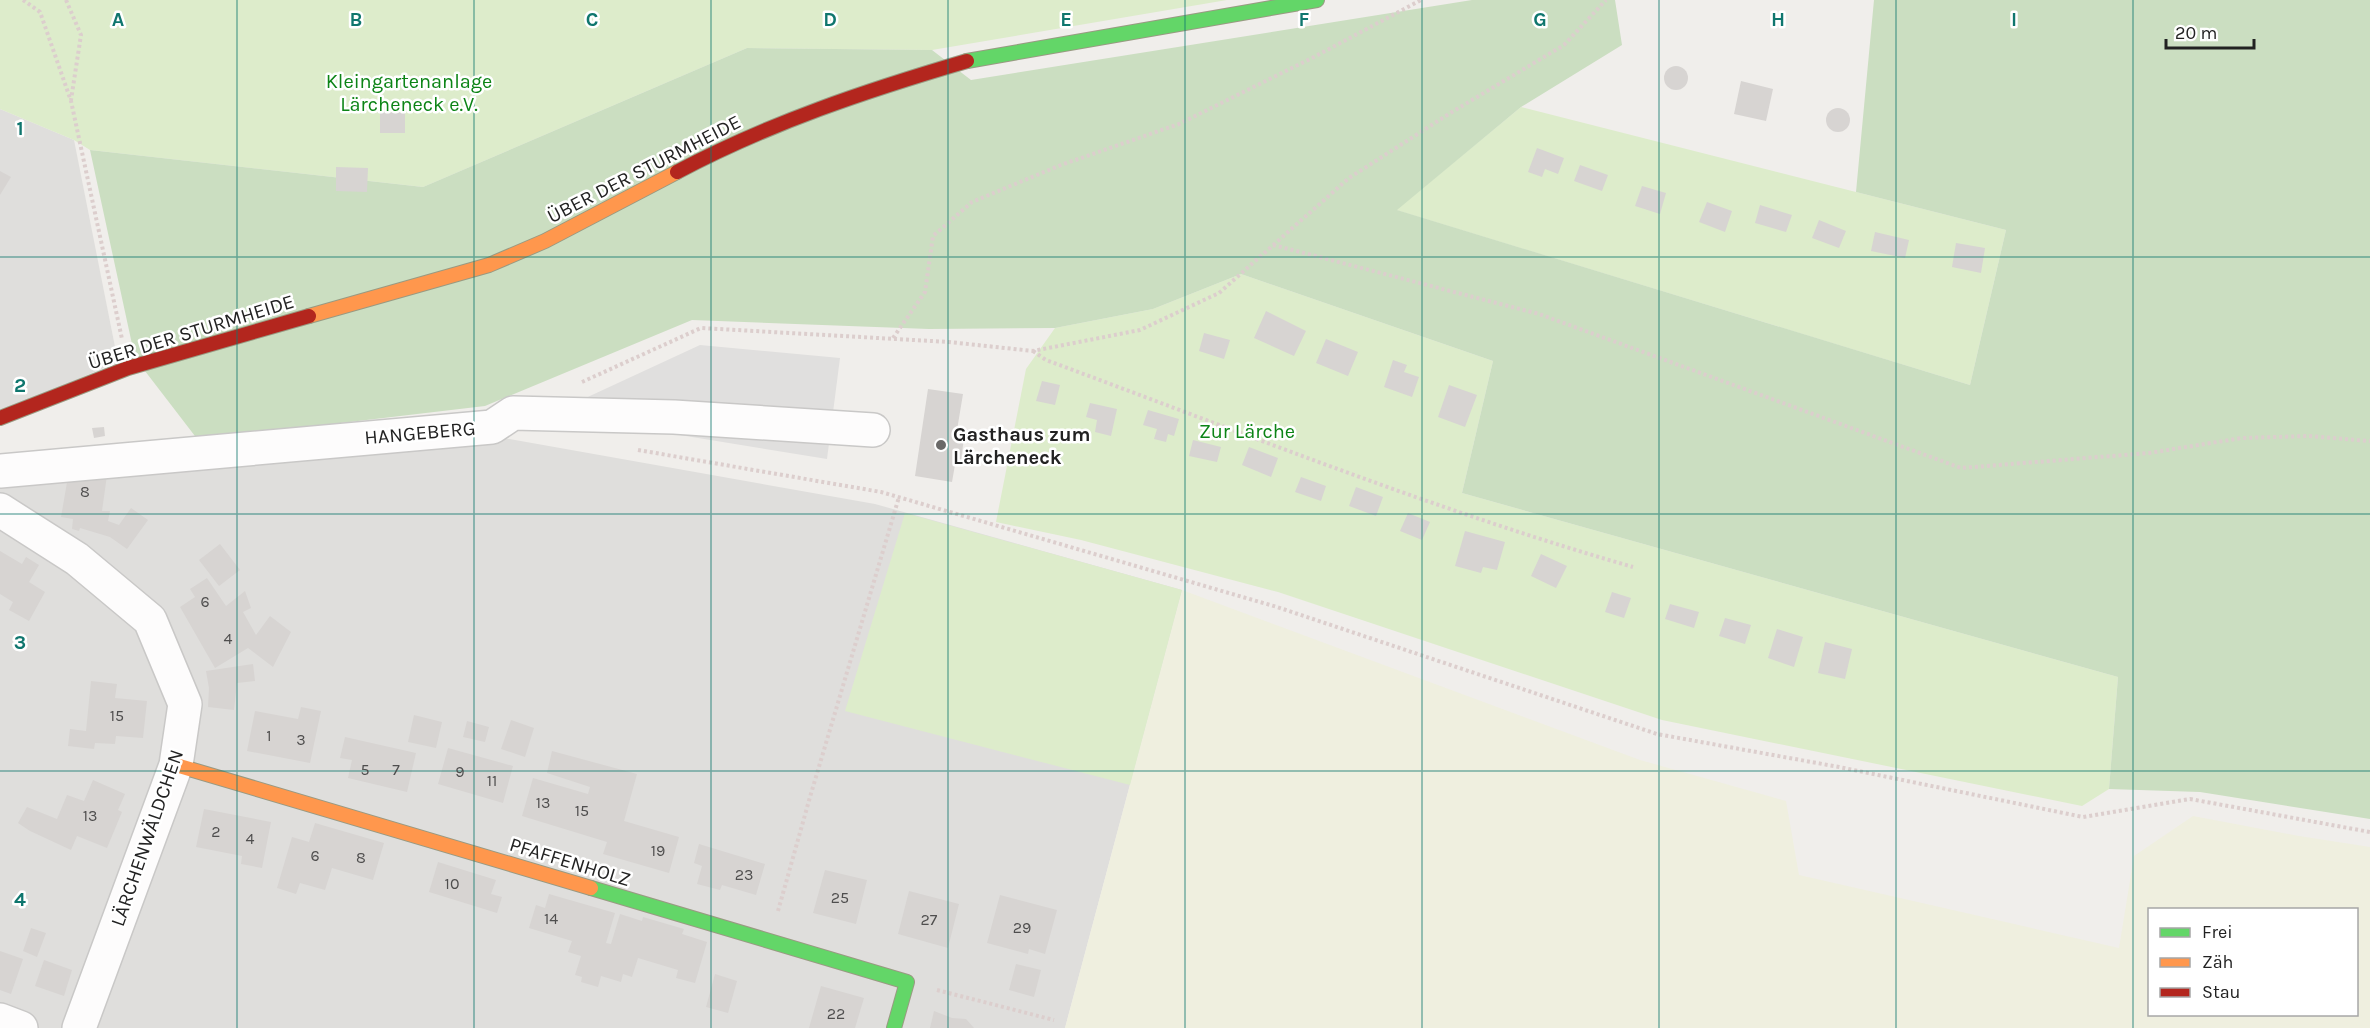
<svg xmlns="http://www.w3.org/2000/svg" width="2370" height="1028" viewBox="0 0 2370 1028" font-family="Karla,sans-serif">
<rect width="100%" height="100%" fill="#f0eeeb"/>
<g fill="#dfdedc">
<path d="M 0,109 L 74,140 L 118,362 L 0,412 Z"/>
<path d="M 492,436 L 875,504 L 1182,590 L 1065,1028 L 0,1028 L 0,483 Z"/>
</g>
<path fill="#efefdf" fill-rule="evenodd" d="M 1182,590 L 1640,760 L 1786,801 L 1799,875 L 2119,948 L 2134,856 L 2193,816 L 2299,836 L 2370,847 L 2370,1028 L 1065,1028 ZM 2150,910 L 2356,910 L 2356,1014 L 2150,1014 Z"/>
<g fill="#ddeccb">
<path d="M 0,0 L 1227,0 L 932,50 L 747,48 L 423,187 L 90,150 L 74,140 L 0,109 Z"/>
<path d="M 1521,107 L 2006,230 L 1970,385 L 1396,210 Z"/>
<path d="M 1241,274 L 1493,361 L 1462,493 L 2118,677 L 2109,789 L 2082,806 L 1662,720 L 1278,592 L 1081,540 L 996,522 L 1026,369 L 1055,328 L 1153,309 Z"/>
<path d="M 905,513 L 1182,590 L 1130,785 L 845,711 Z"/>
</g>
<path fill="#cbdec1" d="M 1472,0 L 1615,0 L 1622,45 L 1521,107 L 1397,210 L 1970,385 L 2006,230 L 1856,192 L 1874,0 L 2370,0 L 2370,819 L 2200,792 L 2109,789 L 2118,677 L 1462,493 L 1493,361 L 1241,274 L 1153,309 L 1055,328 L 929,329 L 692,320 L 485,406 L 198,440 L 135,358 L 90,150 L 423,187 L 747,48 L 932,50 L 971,80 Z"/>
<path fill="#e0dfde" d="M 700,345 L 840,358 L 827,459 L 551,414 Z"/>
<g fill="#d7d4d2">
<circle cx="1676" cy="78" r="12"/>
<path d="M 1741,81 L 1773,89 L 1766,121 L 1734,114 Z"/>
<circle cx="1838" cy="120" r="12"/>
<rect x="380" y="112" width="25" height="21"/>
<path d="M 1537,148 L 1564,158 L 1558,174 L 1545,169 L 1542,177 L 1528,172 Z"/>
<path d="M 1580,165 L 1608,175 L 1602,191 L 1574,181 Z"/>
<path d="M 336,167 L 368,168 L 367,192 L 336,191 Z"/>
<path d="M 0,171 L 11,177 L 0,195 Z"/>
<path d="M 1642,186 L 1666,193 L 1660,214 L 1635,206 Z"/>
<path d="M 1707,202 L 1732,211 L 1725,232 L 1699,222 Z"/>
<path d="M 1760,205 L 1792,215 L 1786,232 L 1755,223 Z"/>
<path d="M 1819,220 L 1846,231 L 1839,248 L 1812,238 Z"/>
<path d="M 1875,232 L 1909,240 L 1905,258 L 1871,251 Z"/>
<path d="M 1956,243 L 1985,248 L 1981,273 L 1952,267 Z"/>
<path d="M 1266,311 L 1306,331 L 1294,356 L 1254,338 Z"/>
<path d="M 1204,333 L 1230,340 L 1224,359 L 1199,351 Z"/>
<path d="M 1326,339 L 1358,352 L 1348,376 L 1316,363 Z"/>
<path d="M 1393,360 L 1407,365 L 1404,372 L 1419,377 L 1412,397 L 1384,387 Z"/>
<path d="M 1042,381 L 1060,385 L 1055,405 L 1036,401 Z"/>
<path d="M 1449,385 L 1477,395 L 1465,427 L 1438,417 Z"/>
<path d="M 928,389 L 963,394 L 957,430 L 965,431 L 961,460 L 956,459 L 952,482 L 915,476 Z"/>
<path d="M 1090,403 L 1117,409 L 1111,436 L 1095,432 L 1097,420 L 1086,417 Z"/>
<path d="M 1148,410 L 1179,419 L 1174,436 L 1168,434 L 1166,442 L 1154,439 L 1157,429 L 1143,425 Z"/>
<path d="M 104,427 L 105,436 L 94,438 L 92,428 Z"/>
<path d="M 1193,440 L 1221,447 L 1217,462 L 1189,456 Z"/>
<path d="M 1249,447 L 1278,458 L 1271,477 L 1242,465 Z"/>
<path d="M 108,468 L 102,511 L 110,511 L 108,521 L 119,525 L 131,508 L 148,520 L 127,549 L 110,537 L 80,528 L 79,531 L 72,529 L 73,519 L 61,517 L 69,471 Z"/>
<path d="M 1301,477 L 1326,486 L 1321,501 L 1295,492 Z"/>
<path d="M 1356,487 L 1383,497 L 1376,516 L 1349,506 Z"/>
<path d="M 1408,513 L 1430,522 L 1422,540 L 1400,531 Z"/>
<path d="M 1465,531 L 1505,542 L 1497,570 L 1483,567 L 1481,573 L 1455,566 Z"/>
<path d="M 220,544 L 240,570 L 219,586 L 199,560 Z"/>
<path d="M 0,551 L 22,564 L 26,557 L 39,565 L 29,582 L 45,592 L 29,621 L 9,610 L 13,602 L 0,594 Z"/>
<path d="M 1541,554 L 1567,566 L 1556,588 L 1531,576 Z"/>
<path d="M 207,578 L 226,606 L 245,591 L 251,608 L 243,612 L 256,635 L 270,616 L 291,632 L 273,667 L 248,648 L 215,668 L 180,607 L 195,597 L 190,589 Z"/>
<path d="M 1612,592 L 1631,598 L 1624,618 L 1605,612 Z"/>
<path d="M 1670,604 L 1699,612 L 1694,628 L 1665,619 Z"/>
<path d="M 1725,618 L 1751,625 L 1745,644 L 1719,636 Z"/>
<path d="M 1777,629 L 1803,637 L 1794,667 L 1768,658 Z"/>
<path d="M 1825,642 L 1852,649 L 1845,679 L 1818,673 Z"/>
<path d="M 253,664 L 255,681 L 237,683 L 234,710 L 208,707 L 209,688 L 206,671 Z"/>
<path d="M 91,681 L 117,684 L 115,698 L 147,701 L 143,738 L 116,736 L 115,744 L 95,743 L 94,749 L 68,746 L 70,729 L 86,731 Z"/>
<path d="M 301,707 L 321,711 L 310,763 L 247,751 L 255,711 L 298,719 Z"/>
<path d="M 414,715 L 442,722 L 436,748 L 408,742 Z"/>
<path d="M 511,720 L 534,728 L 525,757 L 501,749 Z"/>
<path d="M 467,721 L 489,727 L 485,742 L 463,737 Z"/>
<path d="M 345,737 L 416,753 L 407,792 L 348,778 L 352,760 L 340,758 Z"/>
<path d="M 448,748 L 513,766 L 503,803 L 438,784 Z"/>
<path d="M 552,751 L 637,774 L 624,821 L 679,837 L 669,873 L 603,854 L 607,842 L 522,816 L 533,778 L 588,794 L 590,787 L 547,773 Z"/>
<path d="M 93,780 L 125,794 L 118,810 L 122,812 L 107,848 L 77,836 L 71,850 L 30,831 L 18,823 L 27,807 L 57,819 L 67,795 L 84,801 Z"/>
<path d="M 204,809 L 271,822 L 262,868 L 241,864 L 242,856 L 196,847 Z"/>
<path d="M 315,823 L 384,843 L 373,880 L 332,868 L 325,890 L 300,883 L 296,894 L 277,888 L 292,837 L 309,842 Z"/>
<path d="M 699,844 L 765,864 L 756,895 L 722,885 L 720,890 L 697,884 L 702,866 L 694,863 Z"/>
<path d="M 438,862 L 496,880 L 491,894 L 502,897 L 497,913 L 429,892 Z"/>
<path d="M 825,870 L 867,880 L 856,924 L 813,913 Z"/>
<path d="M 909,891 L 959,904 L 948,948 L 898,934 Z"/>
<path d="M 549,894 L 615,913 L 606,943 L 611,944 L 620,914 L 642,921 L 643,917 L 684,929 L 682,934 L 707,942 L 695,983 L 676,978 L 678,970 L 638,958 L 632,977 L 623,974 L 621,982 L 601,976 L 598,987 L 581,982 L 582,977 L 575,975 L 581,956 L 568,952 L 572,941 L 529,928 L 536,905 L 545,908 Z"/>
<path d="M 1000,895 L 1057,910 L 1045,954 L 1029,949 L 1028,954 L 987,943 Z"/>
<path d="M 31,928 L 46,933 L 37,957 L 23,951 Z"/>
<path d="M 0,951 L 23,959 L 11,994 L 0,990 Z"/>
<path d="M 44,960 L 72,970 L 64,996 L 35,986 Z"/>
<path d="M 1016,964 L 1041,970 L 1034,997 L 1009,990 Z"/>
<path d="M 715,974 L 737,981 L 728,1013 L 706,1007 Z"/>
<path d="M 821,986 L 864,998 L 855,1028 L 809,1028 Z"/>
<path d="M 934,1011 L 952,1018 L 966,1019 L 974,1028 L 930,1028 Z"/>
</g>
<g fill="none" stroke-linecap="round" stroke-linejoin="round">
<defs>
<g id="street">
<path d="M 0,471 L 492,427 L 513,413 L 674,417 L 873,430"/>
<path d="M 0,510 L 77,559 L 150,620 L 185,704 L 176,765 L 79,1028"/>
<path d="M 0,1020 L 21,1028"/>
</g>
<g id="fast">
<path d="M 967,61 L 1317,0"/>
<path d="M 591,888 L 907,982 L 894,1028"/>
</g>
<g id="slow">
<path d="M 309,316 L 489,265 L 545,241 L 677,172"/>
<path d="M 176,765 L 591,888"/>
</g>
<g id="jam">
<path d="M 677,172 C 769,123 868,90 967,61"/>
<path d="M 0,418 L 128,368 L 309,316"/>
</g>
</defs>
<use href="#street" stroke="#c9c8c7" stroke-width="36"/>
<use href="#fast" stroke="#999a82" stroke-width="16"/>
<use href="#slow" stroke="#999a82" stroke-width="16"/>
<use href="#jam" stroke="#999a82" stroke-width="16"/>
<g stroke="#dccecd" stroke-width="4" stroke-dasharray="3 3" stroke-linecap="butt">
<path d="M 23,0 L 40,12 L 71,101 L 122,339"/>
<path d="M 66,0 L 81,35 L 71,100"/>
<path d="M 1273,245 L 1539,314 L 1961,468 L 2149,453 L 2242,438 L 2309,436 L 2370,441"/>
<path d="M 893,338 L 925,292 L 933,236 L 972,202 L 1061,165 L 1179,124 L 1314,57 L 1421,0"/>
<path d="M 1033,351 L 1046,360 C 1241,432 1434,510 1633,567"/>
<path d="M 582,382 L 701,328 L 949,342 L 1033,351 L 1140,330 L 1219,293 L 1349,178 L 1452,112 L 1564,45 L 1606,0"/>
<path d="M 638,450 L 881,492 L 1277,607 L 1657,734 L 1839,767 L 2083,817 L 2190,799 L 2370,832"/>
<path d="M 778,911 L 810,797 L 899,497"/>
<path d="M 937,990 L 1054,1020"/>
</g>
<use href="#street" stroke="#fdfcfc" stroke-width="33"/>
<use href="#fast" stroke="#63d668" stroke-width="14"/>
<use href="#slow" stroke="#ff974d" stroke-width="14"/>
<use href="#jam" stroke="#b3261e" stroke-width="14"/>
</g>
<path fill="none" stroke="#0f766e" stroke-width="1.5" stroke-opacity="0.55" d="M 237,0 L 237,1028M 474,0 L 474,1028M 711,0 L 711,1028M 948,0 L 948,1028M 1185,0 L 1185,1028M 1422,0 L 1422,1028M 1659,0 L 1659,1028M 1896,0 L 1896,1028M 2133,0 L 2133,1028M 0,257 L 2370,257M 0,514 L 2370,514M 0,771 L 2370,771"/>
<circle fill="#6a6968" stroke="#fff" stroke-width="2" cx="941" cy="445" r="6"/>
<g text-anchor="middle" dominant-baseline="central" stroke-width="5" stroke-linejoin="round" paint-order="stroke">
<g font-size="16" fill="#4f4e4e">
<text x="85" y="491">8</text>
<text x="205" y="601">6</text>
<text x="228" y="638">4</text>
<text x="117" y="715">15</text>
<text x="269" y="735">1</text>
<text x="301" y="739">3</text>
<text x="365" y="769">5</text>
<text x="396" y="769">7</text>
<text x="460" y="771">9</text>
<text x="492" y="780">11</text>
<text x="543" y="802">13</text>
<text x="582" y="810">15</text>
<text x="90" y="815">13</text>
<text x="216" y="831">2</text>
<text x="250" y="838">4</text>
<text x="658" y="850">19</text>
<text x="315" y="855">6</text>
<text x="361" y="857">8</text>
<text x="744" y="874">23</text>
<text x="452" y="883">10</text>
<text x="840" y="897">25</text>
<text x="551" y="918">14</text>
<text x="929" y="919">27</text>
<text x="1022" y="927">29</text>
<text x="836" y="1013">22</text>
</g>
<g font-size="20" fill="#0c8416" stroke="#fff">
<text x="409" y="81">Kleingartenanlage<tspan x="409" dy="23">Lärcheneck e.V.</tspan></text>
<text x="1247" y="431">Zur Lärche</text>
</g>
<g font-size="20" fill="#222" stroke="#fff">
<text transform="translate(644 169) rotate(-27)">ÜBER DER STURMHEIDE</text>
<text transform="translate(191 332) rotate(-17)">ÜBER DER STURMHEIDE</text>
<text transform="translate(420 433) rotate(-5)">HANGEBERG</text>
<text transform="translate(147 838) rotate(-71)">LÄRCHENWÄLDCHEN</text>
<text transform="translate(570 862) rotate(17)">PFAFFENHOLZ</text>
</g>
<g font-size="20" font-weight="bold" fill="#222" stroke="#fff" text-anchor="start">
<text x="953" y="434">Gasthaus zum<tspan x="953" dy="23">Lärcheneck</tspan></text>
</g>
</g>
<g font-size="20" text-anchor="middle" font-weight="bold" fill="#0f766e" stroke="#fff" stroke-width="5" stroke-linejoin="round" paint-order="stroke">
<text x="118" y="26">A</text>
<text x="356" y="26">B</text>
<text x="592" y="26">C</text>
<text x="830" y="26">D</text>
<text x="1066" y="26">E</text>
<text x="1304" y="26">F</text>
<text x="1540" y="26">G</text>
<text x="1778" y="26">H</text>
<text x="2014" y="26">I</text>
<text x="20" y="135">1</text>
<text x="20" y="392">2</text>
<text x="20" y="649">3</text>
<text x="20" y="906">4</text>
</g>
<rect x="2148" y="908" width="210" height="108" fill="#ffffff" stroke="#a7a7a7" stroke-width="1.5"/>
<rect x="2160" y="928" width="30" height="9" fill="#63d668" stroke="#a7a7a7" stroke-width="1.5"/>
<text x="2202" y="938" font-size="18" fill="#222222">Frei</text>
<rect x="2160" y="958" width="30" height="9" fill="#ff974d" stroke="#a7a7a7" stroke-width="1.5"/>
<text x="2202" y="968" font-size="18" fill="#222222">Zäh</text>
<rect x="2160" y="988" width="30" height="9" fill="#b3261e" stroke="#a7a7a7" stroke-width="1.5"/>
<text x="2202" y="998" font-size="18" fill="#222222">Stau</text>
<path d="M2166 39v9h88v-9" fill="none" stroke="#222222" stroke-width="3"/>
<text x="2175" y="39" font-size="18" fill="#222222" stroke="#ffffff" stroke-width="4.5" paint-order="stroke">20 m</text>
</svg>
